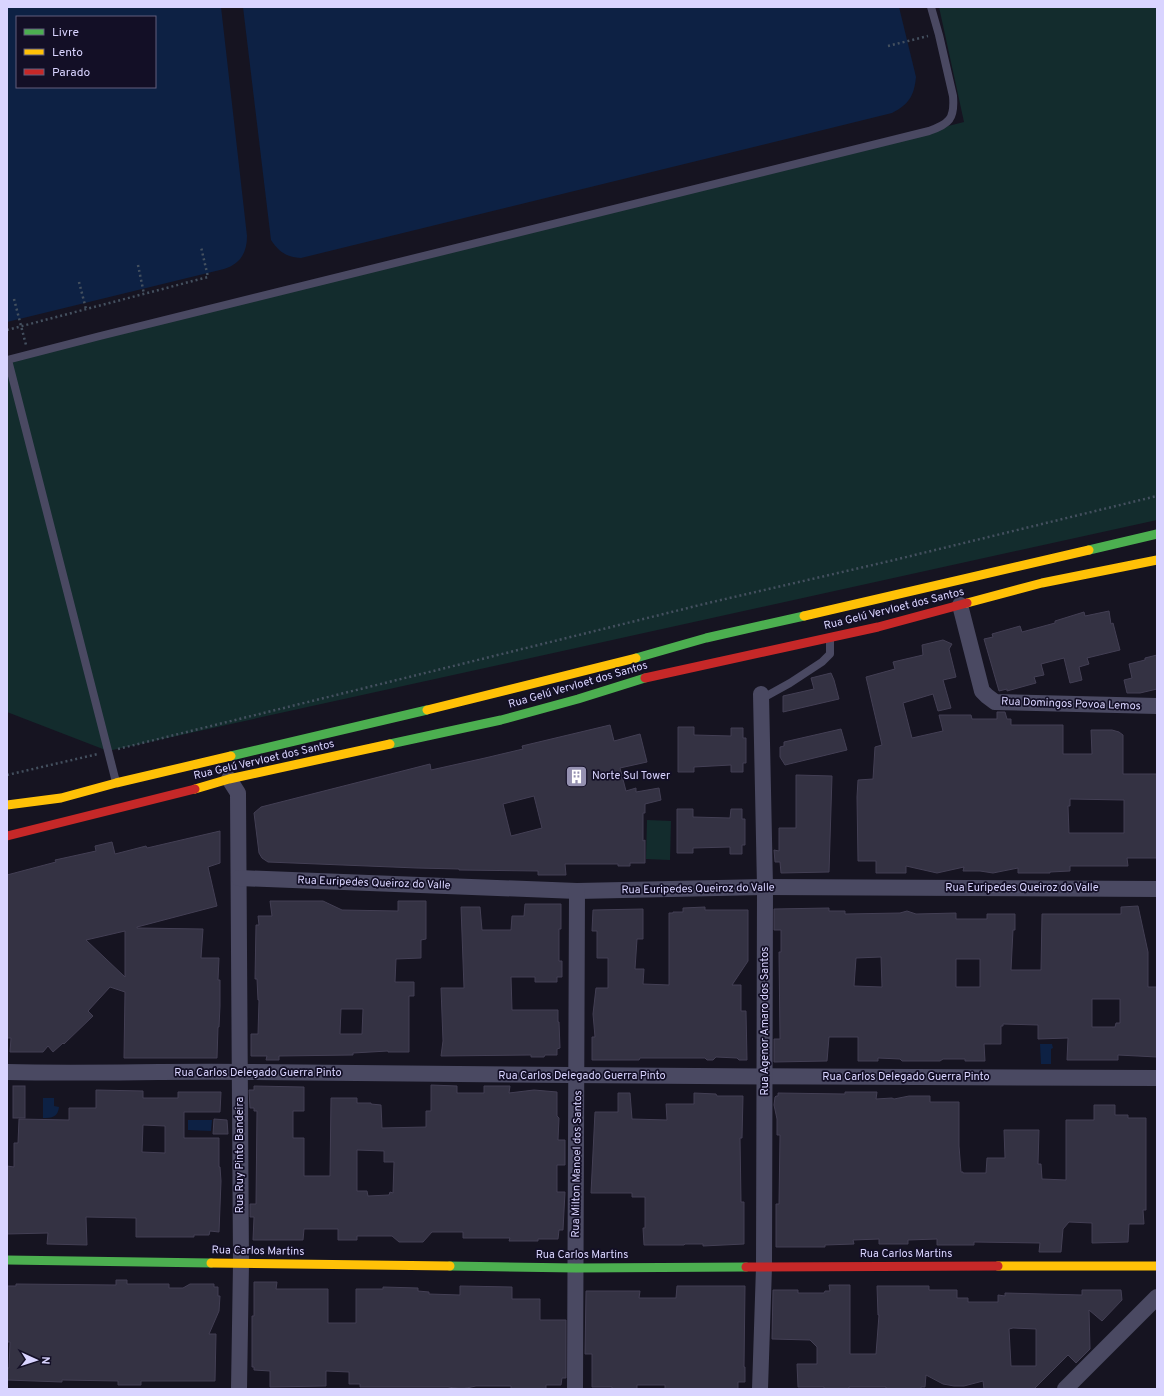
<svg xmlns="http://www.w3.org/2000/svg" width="1164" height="1396" viewBox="0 0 1164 1396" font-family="Overpass,sans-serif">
<rect width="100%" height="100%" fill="#161421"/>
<g fill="#132c2d">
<path d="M 939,7 L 1157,7 L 1157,520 L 108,751 L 7,712 L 7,362 L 964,122 Z"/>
<path d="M 647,820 L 671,821 L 670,860 L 646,859 Z"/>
</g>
<g fill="#0d2144" fill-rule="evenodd">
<path d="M 7,7 L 221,7 L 247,236 C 247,253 240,264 224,269 L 7,322 ZM 17,17 L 155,17 L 155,87 L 17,87 Z"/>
<path d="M 243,7 L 899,7 L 916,77 C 914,96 909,104 892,113 L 301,258 C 286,257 279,252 271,240 Z"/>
<path d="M 1040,1044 L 1052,1044 L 1053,1048 L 1051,1049 L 1051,1064 L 1041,1064 Z"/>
<path d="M 43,1098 L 54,1098 L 54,1106 L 59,1107 C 58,1117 52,1118 43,1118 Z"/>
<path d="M 188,1120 L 212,1120 L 211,1131 L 188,1130 Z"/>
</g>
<g fill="#343243" stroke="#433f54" fill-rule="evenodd">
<path d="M 1109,611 L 1111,624 L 1113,623 L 1120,650 L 1087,658 L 1089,664 L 1079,667 L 1082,680 L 1070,683 L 1064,658 L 1041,664 L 1044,675 L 1034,677 L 1036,683 L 1007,691 L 1007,689 L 999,691 L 984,639 L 993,637 L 992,634 L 1020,626 L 1022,632 L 1055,623 L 1055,621 L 1084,612 L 1085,616 Z"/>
<path d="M 943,640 L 952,644 L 949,649 L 956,677 L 943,680 L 951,708 L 938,711 L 933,694 L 903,703 L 912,738 L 943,731 L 939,715 L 971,715 L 972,719 L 997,719 L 997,712 L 1005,712 L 1007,719 L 1011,719 L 1011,725 L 1063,725 L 1063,754 L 1092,754 L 1091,730 L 1112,730 L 1119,732 L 1123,735 L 1123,774 L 1157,774 L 1157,858 L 1127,858 L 1128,866 L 1070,866 L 1070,871 L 1050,872 L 1050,873 L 1018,873 L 1018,868 L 993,873 L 980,871 L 963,871 L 964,867 L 937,873 L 906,866 L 906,873 L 876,873 L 876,861 L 858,861 L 857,797 L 858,780 L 873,779 L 875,747 L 882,745 L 866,677 L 895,669 L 893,662 L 923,655 L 922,645 ZM 1070,799 L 1124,800 L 1124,833 L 1069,833 L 1068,806 L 1070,806 Z"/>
<path d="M 1157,655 L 1157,689 L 1140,693 L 1127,693 L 1124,680 L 1132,678 L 1129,664 L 1145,660 L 1145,658 Z"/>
<path d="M 831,673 L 834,680 L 839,699 L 783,712 L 783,696 L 814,689 L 811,678 Z"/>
<path d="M 610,725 L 614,741 L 640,734 L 647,762 L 620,768 L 626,791 L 636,788 L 636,792 L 659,788 L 661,800 L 645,804 L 645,813 L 643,813 L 643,841 L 645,840 L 645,863 L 630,863 L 630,866 L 618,866 L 618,864 L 565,864 L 566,875 L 538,875 L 538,871 L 459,870 L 459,869 L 417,868 L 268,862 L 262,858 L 259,853 L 254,813 L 261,807 L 430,764 L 431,770 L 485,758 L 523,749 L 522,746 ZM 534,796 L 542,828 L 511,836 L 503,804 Z"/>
<path d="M 678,727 L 694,727 L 694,735 L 731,736 L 731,728 L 743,728 L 743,738 L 746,738 L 746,763 L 743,763 L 743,772 L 731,772 L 731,765 L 694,767 L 694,772 L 678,772 Z"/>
<path d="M 841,729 L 847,750 L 785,765 L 780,757 L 780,747 L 784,746 L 784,742 Z"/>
<path d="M 796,775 L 832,776 L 829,872 L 781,873 L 780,862 L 775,862 L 774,850 L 779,851 L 779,828 L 796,828 Z"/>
<path d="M 677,809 L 693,809 L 693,817 L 730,818 L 731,809 L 742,809 L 742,819 L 745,819 L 745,845 L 742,845 L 742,854 L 730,854 L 730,847 L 693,848 L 693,853 L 677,853 Z"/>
<path d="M 220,831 L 220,863 L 208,867 L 217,906 L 137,927 L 137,928 L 203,929 L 201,958 L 219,958 L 218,980 L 220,980 L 220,1006 L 219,1027 L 218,1027 L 217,1058 L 124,1058 L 125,992 L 110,987 L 88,1011 L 93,1016 L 64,1044 L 63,1043 L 53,1052 L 48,1046 L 43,1052 L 10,1052 L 11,1038 L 7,1038 L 7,875 L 56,862 L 55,860 L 96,851 L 95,846 L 112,842 L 115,854 L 146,846 L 147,848 ZM 125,931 L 125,977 L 86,940 Z"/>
<path d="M 270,901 L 323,901 L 342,910 L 398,911 L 398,901 L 426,901 L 426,939 L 421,940 L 421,958 L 396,959 L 395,982 L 414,982 L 414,996 L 409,996 L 409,1052 L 388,1052 L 388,1051 L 353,1053 L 353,1055 L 279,1056 L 279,1060 L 266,1060 L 267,1056 L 251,1056 L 251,1034 L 258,1034 L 259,1000 L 258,1000 L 257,979 L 255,979 L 256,925 L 259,925 L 258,916 L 272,916 ZM 341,1009 L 363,1009 L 362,1034 L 340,1034 Z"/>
<path d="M 525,904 L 561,904 L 561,929 L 559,929 L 559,961 L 562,961 L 562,977 L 557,977 L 557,982 L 535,982 L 535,977 L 511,977 L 512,1010 L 558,1010 L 558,1022 L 559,1022 L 560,1048 L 557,1049 L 557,1055 L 545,1055 L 544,1057 L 531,1057 L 531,1055 L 441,1056 L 443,1041 L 441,988 L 464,988 L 461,907 L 480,907 L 482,930 L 511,930 L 512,916 L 524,916 Z"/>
<path d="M 1138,906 L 1148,952 L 1148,987 L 1157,987 L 1157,1057 L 1118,1055 L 1118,1060 L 1067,1060 L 1068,1038 L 1038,1039 L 1038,1025 L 1003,1024 L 1003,1026 L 1001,1026 L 1001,1044 L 984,1044 L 985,1061 L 965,1061 L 965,1059 L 943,1059 L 940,1061 L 902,1061 L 900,1059 L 878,1058 L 878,1061 L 858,1061 L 858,1037 L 829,1037 L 827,1061 L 774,1062 L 774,1039 L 780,1039 L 779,952 L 781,952 L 781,930 L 774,930 L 774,909 L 829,908 L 829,911 L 845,911 L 845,914 L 900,913 L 907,911 L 916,914 L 956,913 L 956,919 L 987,919 L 987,914 L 1015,914 L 1015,930 L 1013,930 L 1011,970 L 1041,970 L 1042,914 L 1121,914 L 1121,907 ZM 881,957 L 882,987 L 854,986 L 856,958 ZM 956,959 L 980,959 L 980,987 L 956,987 ZM 1092,999 L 1120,999 L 1120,1023 L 1116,1023 L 1115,1027 L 1092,1027 Z"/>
<path d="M 705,907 L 705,910 L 748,910 L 748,961 L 732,985 L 741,985 L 741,1011 L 746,1011 L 747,1060 L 739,1060 L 737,1058 L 716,1057 L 713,1060 L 707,1060 L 705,1058 L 640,1058 L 639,1060 L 592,1060 L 592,1037 L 595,1037 L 593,1014 L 596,988 L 608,988 L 608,958 L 597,958 L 597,931 L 592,931 L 593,910 L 643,909 L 643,939 L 637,939 L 635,969 L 644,969 L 643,984 L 669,985 L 669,913 L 673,913 L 673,912 L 683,912 L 683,908 Z"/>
<path d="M 431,1085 L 457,1086 L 457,1093 L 484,1093 L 484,1086 L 510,1086 L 509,1093 L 534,1090 L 557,1092 L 557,1116 L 559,1118 L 558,1140 L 565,1140 L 565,1165 L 557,1165 L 557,1192 L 565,1192 L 563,1230 L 559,1230 L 558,1239 L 538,1239 L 538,1241 L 509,1241 L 510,1238 L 463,1238 L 463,1232 L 432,1232 L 423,1242 L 399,1242 L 392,1236 L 357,1236 L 357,1240 L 338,1240 L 338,1229 L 304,1229 L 303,1240 L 253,1240 L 254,1217 L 250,1217 L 250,1204 L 256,1204 L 257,1111 L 254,1111 L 254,1108 L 250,1108 L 249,1090 L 254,1090 L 254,1086 L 304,1087 L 304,1111 L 293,1111 L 293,1138 L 304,1138 L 304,1176 L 330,1176 L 331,1098 L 357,1098 L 357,1103 L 371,1103 L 371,1104 L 381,1105 L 382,1128 L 426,1127 L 426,1111 L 431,1111 ZM 357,1150 L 384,1151 L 384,1162 L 394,1162 L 393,1193 L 390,1192 L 389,1195 L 368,1196 L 367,1191 L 357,1191 Z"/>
<rect x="13" y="1086" width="12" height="32"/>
<path d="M 96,1090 L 143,1091 L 143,1098 L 178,1098 L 178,1092 L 221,1092 L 220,1112 L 184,1112 L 184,1138 L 219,1138 L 219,1167 L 220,1167 L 221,1181 L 219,1232 L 210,1231 L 209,1235 L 194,1235 L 194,1237 L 136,1237 L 136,1218 L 86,1217 L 87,1245 L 47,1244 L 48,1233 L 7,1234 L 7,1166 L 14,1167 L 14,1143 L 18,1143 L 19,1119 L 69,1120 L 69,1108 L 96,1108 ZM 143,1125 L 165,1126 L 165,1153 L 142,1152 Z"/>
<path d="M 845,1092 L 877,1092 L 876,1099 L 892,1098 L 894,1099 L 909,1096 L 930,1096 L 930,1102 L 959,1102 L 959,1146 L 961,1172 L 963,1172 L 963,1173 L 986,1173 L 987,1158 L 1005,1158 L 1004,1130 L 1039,1130 L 1038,1164 L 1041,1164 L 1042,1179 L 1066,1180 L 1066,1120 L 1094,1120 L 1094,1105 L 1115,1105 L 1115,1115 L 1128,1115 L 1128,1118 L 1146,1118 L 1146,1210 L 1143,1210 L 1144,1224 L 1129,1224 L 1128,1242 L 1092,1243 L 1092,1223 L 1069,1222 L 1063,1229 L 1061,1252 L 1039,1252 L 1040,1243 L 974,1242 L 974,1245 L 937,1245 L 937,1239 L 908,1240 L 908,1244 L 879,1244 L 879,1239 L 853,1240 L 854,1244 L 825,1245 L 825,1247 L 776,1247 L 776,1204 L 779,1204 L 780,1135 L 777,1135 L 777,1119 L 774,1105 L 775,1097 L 776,1096 L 778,1096 L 778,1093 L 845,1094 Z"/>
<path d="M 618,1093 L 630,1093 L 632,1119 L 667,1120 L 666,1104 L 694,1104 L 694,1093 L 716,1094 L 717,1096 L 743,1096 L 742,1138 L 740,1138 L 741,1202 L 744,1202 L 744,1244 L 703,1246 L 703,1244 L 685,1244 L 684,1245 L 644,1245 L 643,1228 L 645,1228 L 645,1197 L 632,1197 L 632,1193 L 591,1193 L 595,1112 L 618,1112 Z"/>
<path d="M 214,1119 L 227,1120 L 228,1134 L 213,1134 Z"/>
<path d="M 116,1280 L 127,1280 L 127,1284 L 169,1284 L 169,1288 L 183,1288 L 190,1284 L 214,1284 L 214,1287 L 218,1287 L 218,1296 L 220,1296 L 219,1311 L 209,1334 L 216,1334 L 215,1381 L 141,1381 L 141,1385 L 118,1385 L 118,1381 L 62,1380 L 62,1382 L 7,1380 L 7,1368 L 9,1368 L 10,1342 L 7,1342 L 7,1286 L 16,1286 L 16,1284 L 116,1285 Z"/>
<path d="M 254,1282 L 277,1282 L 276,1289 L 328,1289 L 328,1323 L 356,1323 L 356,1289 L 383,1289 L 383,1287 L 418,1288 L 418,1291 L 429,1292 L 429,1294 L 460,1295 L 460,1286 L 512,1287 L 512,1299 L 540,1299 L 540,1320 L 566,1320 L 566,1378 L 562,1378 L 561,1385 L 546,1385 L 546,1389 L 511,1389 L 511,1386 L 476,1386 L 462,1389 L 448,1387 L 360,1387 L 360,1384 L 349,1384 L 349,1372 L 326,1371 L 326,1386 L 270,1387 L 270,1371 L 254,1370 L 254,1367 L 252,1367 L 252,1316 L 254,1316 Z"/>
<path d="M 829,1285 L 850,1285 L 850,1354 L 876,1354 L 879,1315 L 878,1315 L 877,1286 L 929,1286 L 929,1290 L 957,1290 L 957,1298 L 968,1298 L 968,1302 L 998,1302 L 998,1295 L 1005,1296 L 1005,1293 L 1082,1295 L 1082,1290 L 1121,1290 L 1122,1300 L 1102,1321 L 1089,1310 L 1090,1349 L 1076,1363 L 1068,1355 L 1034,1389 L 984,1389 L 983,1381 L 964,1386 L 954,1386 L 943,1384 L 926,1375 L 925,1387 L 921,1387 L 921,1389 L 886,1389 L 886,1387 L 849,1387 L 849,1389 L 824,1389 L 824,1387 L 798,1387 L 797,1364 L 817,1364 L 817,1347 L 810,1340 L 772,1339 L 773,1290 L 798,1290 L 798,1293 L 824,1293 L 825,1291 L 830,1291 ZM 1013,1328 L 1036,1329 L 1036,1366 L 1011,1366 L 1009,1329 Z"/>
<path d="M 677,1286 L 745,1286 L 744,1367 L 745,1367 L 745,1382 L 738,1382 L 738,1389 L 665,1389 L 665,1385 L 637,1385 L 637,1389 L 612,1389 L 612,1387 L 592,1387 L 592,1354 L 585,1354 L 586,1291 L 640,1291 L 639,1298 L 676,1298 Z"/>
</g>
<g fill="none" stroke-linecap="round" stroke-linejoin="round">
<g stroke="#44505f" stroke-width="2.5" stroke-dasharray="2 3" stroke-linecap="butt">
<path d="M 888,46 L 928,36"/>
<path d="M 138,265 L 144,294"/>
<path d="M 79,282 L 86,309"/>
<path d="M 14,299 L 26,345"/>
<path d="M 7,330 L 208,277 L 201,247"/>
<path d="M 118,749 L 708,603 L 890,561 L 1157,496"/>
<path d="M 7,775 L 98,754"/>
</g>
<g stroke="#4a4962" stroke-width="8">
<path d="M 7,360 L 100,336 L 929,131 C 949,124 955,119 953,96 L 939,35 L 931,7"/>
<path d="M 8,360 L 116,782"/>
<path d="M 761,699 L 790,683 L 822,662 L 830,654 L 830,639"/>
</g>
<g stroke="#4a4962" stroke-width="16">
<path d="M 960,605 L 982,691 L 987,696 L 995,702 L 1157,706"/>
<path d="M 229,779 L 238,793 L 241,1263 L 239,1389"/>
<path d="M 239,878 L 577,891 L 765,887 L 1157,889"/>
<path d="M 7,1072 C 86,1074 165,1071 244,1072 C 548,1076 853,1077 1157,1078"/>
<path d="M 575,1389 L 577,891"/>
<path d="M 760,1389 L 764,1267 L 765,887 L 761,694"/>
<path d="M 1065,1389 L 1157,1297"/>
</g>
<g stroke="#4caf50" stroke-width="9">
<path d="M 1089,550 L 1157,534"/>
<path d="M 636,658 L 706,638 L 804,616"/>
<path d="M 390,744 L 501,720 L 578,699 L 645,678"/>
<path d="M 231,756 L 427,710"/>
<path d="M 7,1260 L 211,1263"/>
<path d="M 450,1266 L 576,1268 L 746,1267"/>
</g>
<g stroke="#ffc107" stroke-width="9">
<path d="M 967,603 L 1042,583 L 1157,560"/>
<path d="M 804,616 L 1089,550"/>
<path d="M 427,710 L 636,658"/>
<path d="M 195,789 L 229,779 L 390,744"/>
<path d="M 7,805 L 61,798 L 116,783 L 231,756"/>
<path d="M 211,1263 L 450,1266"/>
<path d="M 998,1266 L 1157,1266"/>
</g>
<g stroke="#c62828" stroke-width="9">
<path d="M 645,678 L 878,627 L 967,603"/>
<path d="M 7,836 L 195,789"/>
<path d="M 746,1267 L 998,1266"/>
</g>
</g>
<defs>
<symbol id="building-square" viewBox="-11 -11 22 22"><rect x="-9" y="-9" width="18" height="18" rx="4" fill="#9591b1" stroke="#130f26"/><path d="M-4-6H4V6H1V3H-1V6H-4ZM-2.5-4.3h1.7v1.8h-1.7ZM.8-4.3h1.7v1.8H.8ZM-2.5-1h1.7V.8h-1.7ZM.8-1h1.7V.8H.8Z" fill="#fff"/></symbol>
</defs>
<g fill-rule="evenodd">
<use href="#building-square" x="564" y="764" width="25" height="25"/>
</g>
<g text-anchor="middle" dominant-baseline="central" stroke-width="3.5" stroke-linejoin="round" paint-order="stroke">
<g font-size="11" fill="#d9d4ff" stroke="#130f26">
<text transform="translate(894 609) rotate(-14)">Rua Gelú Vervloet dos Santos</text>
<text transform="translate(578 685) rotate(-16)">Rua Gelú Vervloet dos Santos</text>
<text transform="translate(1071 704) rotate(2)">Rua Domingos Povoa Lemos</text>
<text transform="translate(264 760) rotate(-13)">Rua Gelú Vervloet dos Santos</text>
<text transform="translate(374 883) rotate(2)">Rua Euripedes Queiroz do Valle</text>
<text x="1022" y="888">Rua Euripedes Queiroz do Valle</text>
<text transform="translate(698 889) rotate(-1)">Rua Euripedes Queiroz do Valle</text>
<text transform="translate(765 1021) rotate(-90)">Rua Agenor Amaro dos Santos</text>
<text x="258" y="1073">Rua Carlos Delegado Guerra Pinto</text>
<text x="582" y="1076">Rua Carlos Delegado Guerra Pinto</text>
<text x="906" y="1077">Rua Carlos Delegado Guerra Pinto</text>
<text transform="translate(240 1155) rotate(-90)">Rua Ruy Pinto Bandeira</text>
<text transform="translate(577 1164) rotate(-89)">Rua Milton Manoel dos Santos</text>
<text transform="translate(258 1251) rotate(1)">Rua Carlos Martins</text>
<text x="906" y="1254">Rua Carlos Martins</text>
<text x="582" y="1255">Rua Carlos Martins</text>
</g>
<g font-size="11" fill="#d9d4ff" stroke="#130f26" text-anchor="start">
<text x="592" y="776">Norte Sul Tower</text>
</g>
</g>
<rect width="1164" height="1396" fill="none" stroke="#d9d4ff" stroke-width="16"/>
<rect x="16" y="16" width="140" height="72" fill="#130f26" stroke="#625e7d"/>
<rect x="24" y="29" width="20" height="6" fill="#4caf50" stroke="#625e7d"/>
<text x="52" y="36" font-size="12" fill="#d9d4ff">Livre</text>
<rect x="24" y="49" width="20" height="6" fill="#ffc107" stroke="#625e7d"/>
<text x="52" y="56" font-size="12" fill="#d9d4ff">Lento</text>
<rect x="24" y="69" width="20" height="6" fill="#c62828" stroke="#625e7d"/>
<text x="52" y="76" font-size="12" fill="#d9d4ff">Parado</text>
<g transform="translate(36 1360) rotate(93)" stroke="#130f26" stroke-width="3" paint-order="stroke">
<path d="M0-3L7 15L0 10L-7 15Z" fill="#d9d4ff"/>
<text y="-6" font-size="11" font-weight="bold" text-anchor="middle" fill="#d9d4ff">N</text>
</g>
</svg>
